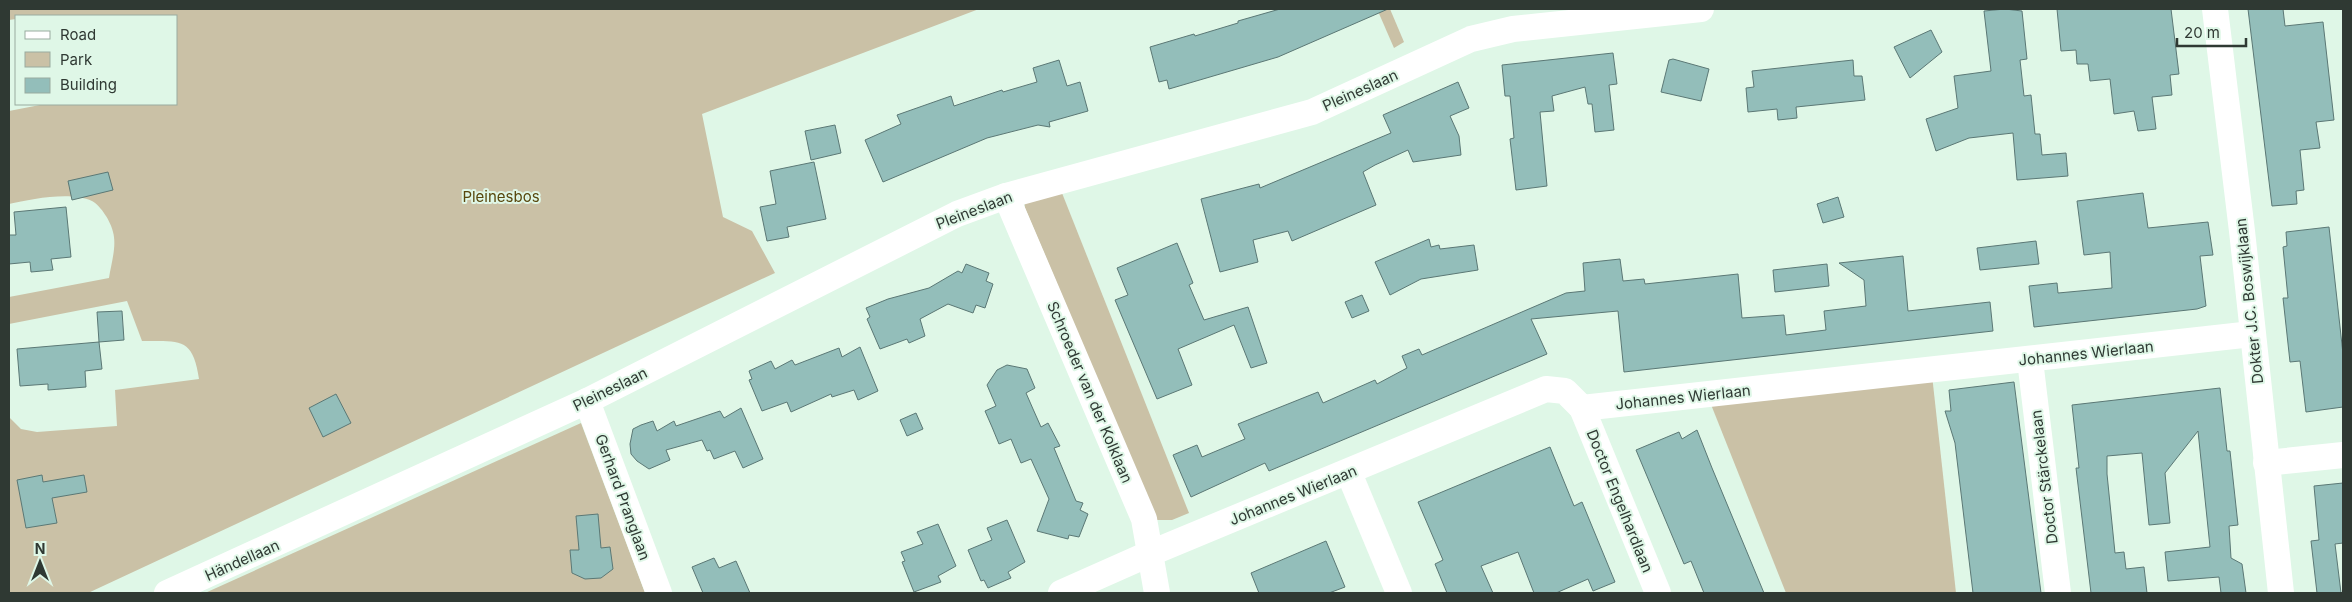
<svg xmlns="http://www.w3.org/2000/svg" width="2352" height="602" viewBox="0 0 2352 602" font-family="Inter,sans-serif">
<rect width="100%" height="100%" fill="#dff7e7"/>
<g fill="#cac1a6">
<path d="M 9,9 L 979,9 L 702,114 L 723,217 L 752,231 L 775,273 L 88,593 L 9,593 L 9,417 L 21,429 L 37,432 L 117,426 L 115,390 L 199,379 C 193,337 180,341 142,341 L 127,301 L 9,324 L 9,297 L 109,278 C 111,264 117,246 113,232 C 111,222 101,206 92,201 C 71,191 31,199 9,204 L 9,111 L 45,104 L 176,104 L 176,16 L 16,16 L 16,19 L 9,20 Z"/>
<path d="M 1377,9 L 1390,9 L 1404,42 L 1394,48 Z"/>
<path d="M 1060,188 L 1189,513 L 1172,520 L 1157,520 L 1025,208 L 1024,199 Z"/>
<path d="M 1932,375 L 1956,593 L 1786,593 L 1710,402 Z"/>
<path d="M 581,423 L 645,593 L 205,593 Z"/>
</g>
<g fill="#93beba" stroke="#5b7875">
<path d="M 1280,9 L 1388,9 L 1278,57 L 1169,89 L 1167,80 L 1159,82 L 1150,47 L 1194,34 L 1195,36 L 1238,23 L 1238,21 Z"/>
<path d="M 2005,9 L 2022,11 L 2027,59 L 2020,60 L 2024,96 L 2031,95 L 2035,134 L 2040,134 L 2042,155 L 2066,153 L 2068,176 L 2017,180 L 2013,133 L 1969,138 L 1936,151 L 1926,119 L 1958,108 L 1954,76 L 1991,71 L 1984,11 Z"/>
<path d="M 2057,9 L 2171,9 L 2179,74 L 2170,75 L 2172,95 L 2152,97 L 2156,129 L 2138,131 L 2134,111 L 2114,114 L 2110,79 L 2090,81 L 2088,64 L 2077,64 L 2076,50 L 2061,51 Z"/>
<path d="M 2248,9 L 2283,9 L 2285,26 L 2323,22 L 2334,120 L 2316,122 L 2320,148 L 2300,150 L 2304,190 L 2296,191 L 2297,204 L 2272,206 Z"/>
<path d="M 1931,30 L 1942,52 L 1910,78 L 1894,47 Z"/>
<path d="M 1613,53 L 1617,84 L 1609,85 L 1614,130 L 1595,132 L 1592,104 L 1588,104 L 1585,87 L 1552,96 L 1554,111 L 1540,112 L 1547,186 L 1516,190 L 1510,139 L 1514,138 L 1510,96 L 1505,96 L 1502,65 Z"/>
<path d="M 1673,59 L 1709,69 L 1701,101 L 1661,92 L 1669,60 Z"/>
<path d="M 1059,60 L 1067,86 L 1080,82 L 1088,111 L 1049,122 L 1050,127 L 1038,125 L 987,138 L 883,182 L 865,140 L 901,124 L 897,115 L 951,96 L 954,106 L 1002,90 L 1003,92 L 1037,82 L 1033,68 Z"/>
<path d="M 1853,60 L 1854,76 L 1862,76 L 1865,100 L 1796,107 L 1797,118 L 1778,120 L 1777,109 L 1748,112 L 1746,88 L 1754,87 L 1752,71 Z"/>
<path d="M 1458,82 L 1469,108 L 1450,116 L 1459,136 L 1461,155 L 1413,162 L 1408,150 L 1375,165 L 1363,172 L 1376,205 L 1292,241 L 1288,231 L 1253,240 L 1258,262 L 1220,272 L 1201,199 L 1259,184 L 1260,188 L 1391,133 L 1383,115 Z"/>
<path d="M 835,125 L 841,153 L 811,160 L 805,131 Z"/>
<path d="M 814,162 L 826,219 L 787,227 L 789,237 L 767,241 L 760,207 L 776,204 L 770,171 Z"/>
<path d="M 108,172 L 113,190 L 72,200 L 68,181 Z"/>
<path d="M 2143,193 L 2148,228 L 2208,222 L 2213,255 L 2200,256 L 2206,306 L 2197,309 L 2034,327 L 2029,286 L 2057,283 L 2058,293 L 2112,288 L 2110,252 L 2084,255 L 2077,201 Z"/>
<path d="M 1838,197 L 1844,217 L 1823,223 L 1817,204 Z"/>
<path d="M 66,207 L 71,257 L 51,259 L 53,270 L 31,272 L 30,262 L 9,264 L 9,235 L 16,235 L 14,212 Z"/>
<path d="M 2329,227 L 2343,354 L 2343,407 L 2306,412 L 2300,361 L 2290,362 L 2283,298 L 2288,298 L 2283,247 L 2287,246 L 2286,232 Z"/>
<path d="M 1429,239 L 1431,247 L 1439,245 L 1440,249 L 1474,245 L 1478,270 L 1421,279 L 1390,295 L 1375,262 Z"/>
<path d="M 2036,241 L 2039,264 L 1980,270 L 1977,248 Z"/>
<path d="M 1177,243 L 1193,283 L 1189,285 L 1204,320 L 1248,307 L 1267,363 L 1251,368 L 1234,325 L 1178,349 L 1192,385 L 1157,399 L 1115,300 L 1128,295 L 1117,268 Z"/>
<path d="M 1903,256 L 1908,311 L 1990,302 L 1993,331 L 1624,372 L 1618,311 L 1531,319 L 1547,354 L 1269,471 L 1265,463 L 1191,497 L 1173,455 L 1197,445 L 1202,457 L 1245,439 L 1238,424 L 1318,392 L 1323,403 L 1375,380 L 1377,384 L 1407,368 L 1402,356 L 1419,349 L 1422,355 L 1566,293 L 1585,291 L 1583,263 L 1620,259 L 1623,281 L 1644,279 L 1645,284 L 1738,274 L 1742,318 L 1784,315 L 1786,335 L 1826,330 L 1824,311 L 1866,306 L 1864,280 L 1839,263 Z"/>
<path d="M 966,264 L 989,273 L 986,281 L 993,284 L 985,308 L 976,305 L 973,313 L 948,304 L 920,319 L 925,336 L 909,343 L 907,339 L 880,349 L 867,319 L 870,317 L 866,308 L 888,299 L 929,288 L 958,271 L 962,273 Z"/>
<path d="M 1827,264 L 1829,286 L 1775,292 L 1773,270 Z"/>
<path d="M 1362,295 L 1369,311 L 1352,318 L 1345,302 Z"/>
<path d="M 122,311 L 124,340 L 99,342 L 97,312 Z"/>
<path d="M 99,342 L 102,369 L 85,371 L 86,387 L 48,390 L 48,384 L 20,386 L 17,349 Z"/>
<path d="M 860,347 L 878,391 L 858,400 L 854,390 L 832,397 L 831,394 L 791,412 L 787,402 L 762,411 L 749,380 L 752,379 L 749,371 L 771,361 L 775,369 L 792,360 L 795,365 L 839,348 L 842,357 Z"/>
<path d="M 1007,365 L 1027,369 L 1035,388 L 1026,393 L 1033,409 L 1041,427 L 1048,423 L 1060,446 L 1054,448 L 1076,501 L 1083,503 L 1080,510 L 1088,514 L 1079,537 L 1069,535 L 1068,539 L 1037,531 L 1049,499 L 1031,459 L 1021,463 L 1011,439 L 999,444 L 992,427 L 985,411 L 996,406 L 987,385 L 997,370 Z"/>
<path d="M 2014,382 L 2041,593 L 1973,593 L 1955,443 L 1945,411 L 1951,411 L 1949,390 Z"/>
<path d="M 2220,388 L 2227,451 L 2230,451 L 2238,525 L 2229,526 L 2231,558 L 2242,564 L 2246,593 L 2221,593 L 2219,577 L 2168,581 L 2165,552 L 2210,547 L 2198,431 L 2165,473 L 2170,523 L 2149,525 L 2142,453 L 2107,456 L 2107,474 L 2115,553 L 2124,552 L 2126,569 L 2144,567 L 2147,593 L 2091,593 L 2076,468 L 2079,468 L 2072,405 Z"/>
<path d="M 336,394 L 351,423 L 323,437 L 309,408 Z"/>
<path d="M 741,408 L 763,459 L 743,468 L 735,451 L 714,459 L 710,450 L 707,451 L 702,440 L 666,450 L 670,460 L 649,469 L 637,461 L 631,454 L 630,444 L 633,429 L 641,425 L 653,421 L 657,431 L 674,421 L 676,426 L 720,411 L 724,418 Z"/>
<path d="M 916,413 L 923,429 L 907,436 L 900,420 Z"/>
<path d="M 1697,430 L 1712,468 L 1764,593 L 1704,593 L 1691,561 L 1684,564 L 1636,450 L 1679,432 L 1682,439 Z"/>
<path d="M 1550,447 L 1574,506 L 1582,502 L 1615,582 L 1593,591 L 1588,579 L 1556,593 L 1534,593 L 1518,552 L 1481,566 L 1493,593 L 1447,593 L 1435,564 L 1443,560 L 1418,502 Z"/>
<path d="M 42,475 L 43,482 L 84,475 L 87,492 L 52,498 L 57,523 L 26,528 L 17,480 Z"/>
<path d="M 2343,483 L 2343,543 L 2335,544 L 2341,593 L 2317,593 L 2311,541 L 2319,540 L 2314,486 Z"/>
<path d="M 598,514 L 601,548 L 610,547 L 613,569 L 601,578 L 585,579 L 572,573 L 570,550 L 579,550 L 576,516 Z"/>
<path d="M 1007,520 L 1025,562 L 1008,572 L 1011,578 L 988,588 L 984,580 L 981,581 L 968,550 L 992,540 L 987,528 Z"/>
<path d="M 938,524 L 956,566 L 938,576 L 941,582 L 914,592 L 902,562 L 905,561 L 901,552 L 923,544 L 917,532 Z"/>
<path d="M 1326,541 L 1345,587 L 1329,593 L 1259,593 L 1251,573 Z"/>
<path d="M 714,558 L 719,568 L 736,561 L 750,593 L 703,593 L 692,567 Z"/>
</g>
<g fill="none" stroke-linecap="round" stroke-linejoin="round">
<g stroke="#fff" stroke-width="26">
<path d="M 2215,9 L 2242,231 L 2281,593"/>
<path d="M 1006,196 L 1144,519 L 1157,593"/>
<path d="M 2030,360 L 2058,593"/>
<path d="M 587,401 L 659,593"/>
<path d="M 1582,408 L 1658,593"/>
<path d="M 2266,463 L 2343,455"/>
<path d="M 1349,473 L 1399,593"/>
<path d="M 167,593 L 587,401 L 957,214 L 1006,196 L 1312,112 L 1471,39 L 1513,29 L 1701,9"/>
<path d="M 1061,593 L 1151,553 L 1546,389 L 1565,391 L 1582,408 L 2252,334"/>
</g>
</g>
<g text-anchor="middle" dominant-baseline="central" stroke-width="4" stroke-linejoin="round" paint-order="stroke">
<g font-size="15" fill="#2f3933" stroke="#dff7e7">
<text transform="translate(1360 90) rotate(-24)">Pleineslaan</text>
<text transform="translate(974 210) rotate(-21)">Pleineslaan</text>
<text transform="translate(2249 301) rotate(-96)">Dokter J.C. Boswijklaan</text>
<text transform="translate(2086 353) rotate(-6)">Johannes Wierlaan</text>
<text transform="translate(610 389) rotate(-26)">Pleineslaan</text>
<text transform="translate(1090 392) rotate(67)">Schroeder van der Kolklaan</text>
<text transform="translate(1683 397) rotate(-6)">Johannes Wierlaan</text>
<text transform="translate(2044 477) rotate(-97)">Doctor Stärckelaan</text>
<text transform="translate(1293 495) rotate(-22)">Johannes Wierlaan</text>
<text transform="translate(623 497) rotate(70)">Gerhard Pranglaan</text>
<text transform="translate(1620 501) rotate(68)">Doctor Engelhardlaan</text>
<text transform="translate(242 560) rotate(-24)">Händellaan</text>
</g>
<g font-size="15" fill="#58470d" stroke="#dff7e7">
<text x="501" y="196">Pleinesbos</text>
</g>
</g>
<rect width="2352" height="602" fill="none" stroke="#2f3933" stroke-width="20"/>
<rect x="15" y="15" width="162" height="90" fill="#dff7e7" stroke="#99ab9f"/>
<rect x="25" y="31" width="25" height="8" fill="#ffffff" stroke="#99ab9f"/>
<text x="60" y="40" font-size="15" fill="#2f3933">Road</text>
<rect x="25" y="52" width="25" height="15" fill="#cac1a6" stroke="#99ab9f"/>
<text x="60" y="65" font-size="15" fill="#2f3933">Park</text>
<rect x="25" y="78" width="25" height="15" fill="#93beba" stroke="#99ab9f"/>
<text x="60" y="90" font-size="15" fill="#2f3933">Building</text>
<g transform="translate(40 562)" stroke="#dff7e7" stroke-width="4" paint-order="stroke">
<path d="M0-4L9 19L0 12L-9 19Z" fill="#2f3933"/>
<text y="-8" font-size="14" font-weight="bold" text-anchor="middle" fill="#2f3933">N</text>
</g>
<path d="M2177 38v8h69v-8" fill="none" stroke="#2f3933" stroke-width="2.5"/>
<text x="2184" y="38" font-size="15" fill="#2f3933" stroke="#dff7e7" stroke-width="4" paint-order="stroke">20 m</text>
</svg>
